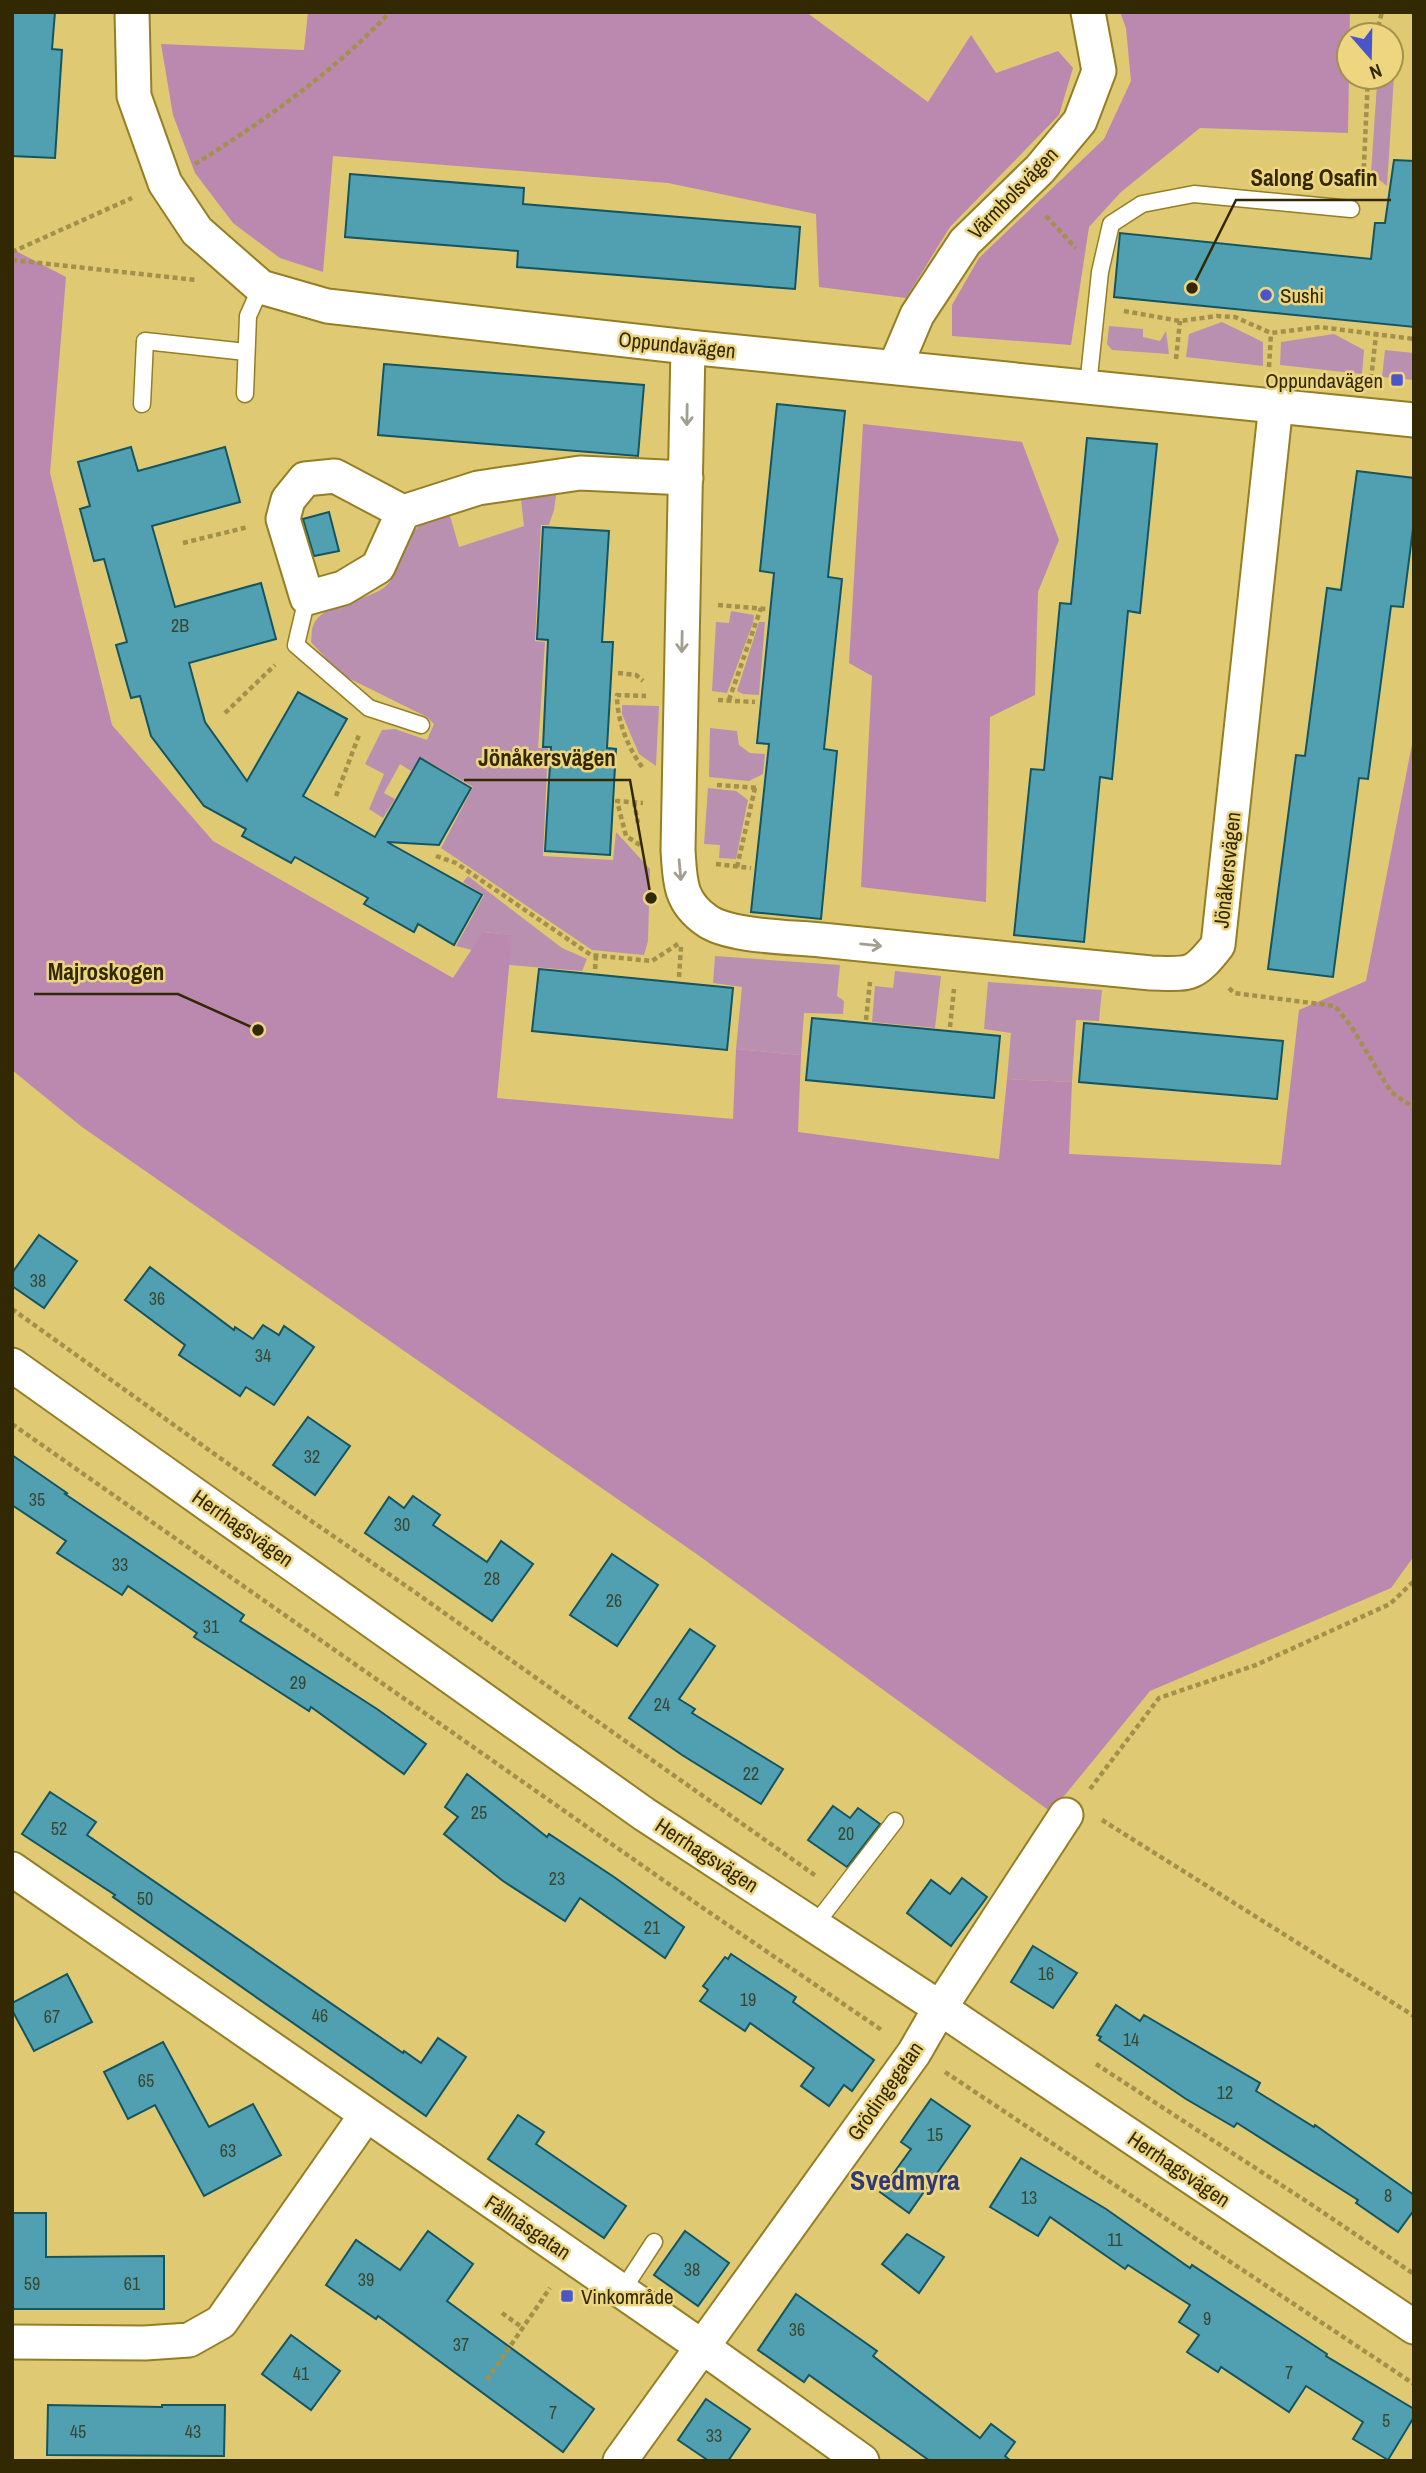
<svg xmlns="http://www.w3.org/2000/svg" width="1426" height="2473" viewBox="0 0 1426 2473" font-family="'Archivo Narrow',sans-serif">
<rect width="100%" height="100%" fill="#e0c973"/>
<g fill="#ba90b0">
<path d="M 1395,60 L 1387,186 L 1371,173 L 1377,84 L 1383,77 L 1391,77 L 1391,66 Z"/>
<path d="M 1222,322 L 1263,342 L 1263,366 L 1186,357 L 1189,334 Z"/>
<path d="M 1109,326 L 1143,329 L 1143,337 L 1160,341 L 1166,331 L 1169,354 L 1112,350 L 1107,344 Z"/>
<path d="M 1334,334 L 1364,350 L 1362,374 L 1280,365 L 1281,342 Z"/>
<path d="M 1385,350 L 1414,353 L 1414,380 L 1382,377 Z"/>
<path d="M 557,488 L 554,510 L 549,525 L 541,525 L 535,641 L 545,642 L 538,748 L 548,748 L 543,856 L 613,860 L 616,832 L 650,869 L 648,941 L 644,955 L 592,950 L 441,848 L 473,787 L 420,757 L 411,771 L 400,764 L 384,793 L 395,799 L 383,818 L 369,809 L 384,774 L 365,764 L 382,730 L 395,729 L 427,740 L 434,724 L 427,717 L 340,674 L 311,642 C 312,637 311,630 313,626 C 322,601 368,603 387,585 C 392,581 394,572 396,566 C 409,537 416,519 448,509 L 459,547 L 524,526 L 520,491 Z"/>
<path d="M 731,611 L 754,615 L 753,623 L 727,693 L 712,691 L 716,622 L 729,623 Z"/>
<path d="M 759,622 L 765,622 L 759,695 L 743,694 L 737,691 Z"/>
<path d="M 622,705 L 659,706 L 656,766 L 639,754 L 622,714 Z"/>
<path d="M 710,728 L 737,731 L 739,745 L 750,753 L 765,754 L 763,774 L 749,781 L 709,777 Z"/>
<path d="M 708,788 L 736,791 L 748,800 L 736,859 L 719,858 L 720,845 L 704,844 Z"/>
<path d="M 468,876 L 562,948 L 587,959 L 582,971 L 509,965 L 511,935 L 484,932 L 472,950 L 456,946 L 484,895 L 463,882 Z"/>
<path d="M 715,956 L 840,965 L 837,996 L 844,1001 L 843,1014 L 804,1013 L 801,1055 L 736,1049 L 742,987 L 713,983 Z"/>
<path d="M 895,971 L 941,976 L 935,1028 L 872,1022 L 875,986 L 893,988 Z"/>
<path d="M 988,982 L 1102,990 L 1099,1021 L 1076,1020 L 1072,1082 L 1007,1079 L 1011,1033 L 984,1029 Z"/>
</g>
<g fill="#bb88af">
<path d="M 308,12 L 806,12 L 928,102 L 971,35 L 996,73 L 1058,51 L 1073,68 L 1059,115 L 950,227 L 906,298 L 819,287 L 816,214 L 668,183 L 333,156 L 323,272 L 280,258 L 233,223 L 195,173 L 173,115 L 161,44 L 304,50 Z"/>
<path d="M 1120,12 L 1350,12 L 1348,133 L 1200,128 L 1121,192 L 1089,227 L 1071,345 L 952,336 L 952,305 L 979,258 L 1104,139 L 1131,81 L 1126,28 Z"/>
<path d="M 12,249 L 66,277 L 50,473 L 112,725 L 213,841 L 453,978 L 483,932 L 512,935 L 497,1098 L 733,1119 L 736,1049 L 801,1055 L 798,1132 L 999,1159 L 1007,1079 L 1072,1082 L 1069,1154 L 1281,1165 L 1299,1010 L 1366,981 L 1414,734 L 1414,1556 L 1391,1588 L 1150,1691 L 1051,1812 L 698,1555 L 82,1127 L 12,1070 Z"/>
<path d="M 863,424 L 1022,442 L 1059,540 L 1038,592 L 1035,695 L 990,717 L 986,902 L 861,887 L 872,676 L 849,663 Z"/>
</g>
<g fill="#51a0b2" stroke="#145562" stroke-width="2">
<path d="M 12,12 L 55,12 L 52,49 L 62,50 L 55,158 L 12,156 Z"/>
<path d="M 1394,160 L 1414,161 L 1414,327 L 1114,297 L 1120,233 L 1371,259 L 1375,223 L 1385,223 Z"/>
<path d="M 350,174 L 524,188 L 523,204 L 800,227 L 795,289 L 517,267 L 518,251 L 345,237 Z"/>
<path d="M 384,364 L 644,385 L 638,456 L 378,435 Z"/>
<path d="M 777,404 L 845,411 L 828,577 L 842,579 L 824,749 L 837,751 L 821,919 L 751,912 L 769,744 L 757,743 L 774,573 L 760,571 Z"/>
<path d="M 1087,438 L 1157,444 L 1140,613 L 1128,611 L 1112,779 L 1100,777 L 1084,942 L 1014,935 L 1031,769 L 1044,770 L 1060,603 L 1071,604 Z"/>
<path d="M 131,447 L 138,471 L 225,447 L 240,502 L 152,526 L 175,607 L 261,583 L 276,639 L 189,663 L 205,722 L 247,781 L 298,692 L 347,719 L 303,796 L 375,837 L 420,758 L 471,788 L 439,845 L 387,842 L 482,895 L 454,945 L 418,924 L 414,932 L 364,904 L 368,898 L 295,857 L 291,863 L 242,836 L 246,829 L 204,806 L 151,736 L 140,696 L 131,698 L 116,645 L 127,642 L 104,559 L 94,561 L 80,509 L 90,506 L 78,462 Z"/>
<path d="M 1357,471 L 1414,478 L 1414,521 L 1403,607 L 1391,606 L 1368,779 L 1359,778 L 1333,977 L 1268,969 L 1296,755 L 1305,756 L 1327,588 L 1341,590 Z"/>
<path d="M 329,512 L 339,551 L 314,556 L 303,519 Z"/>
<path d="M 543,527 L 609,531 L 602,642 L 613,642 L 607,748 L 616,749 L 610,855 L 545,851 L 551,747 L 543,747 L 548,640 L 537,639 Z"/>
<path d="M 539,969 L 733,988 L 727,1050 L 532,1031 Z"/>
<path d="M 812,1018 L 1000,1036 L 994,1098 L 806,1080 Z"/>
<path d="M 1084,1023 L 1283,1041 L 1277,1099 L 1079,1082 Z"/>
<path d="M 39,1235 L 77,1261 L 44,1308 L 12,1286 L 12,1273 Z"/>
<path d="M 150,1267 L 234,1330 L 235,1327 L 253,1339 L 263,1325 L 279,1335 L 284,1326 L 314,1347 L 274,1405 L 246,1387 L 240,1396 L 179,1355 L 185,1345 L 125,1300 Z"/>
<path d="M 308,1417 L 350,1446 L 315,1495 L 273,1465 Z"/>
<path d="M 12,1455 L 67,1493 L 65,1494 L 244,1615 L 240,1621 L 377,1709 L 426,1744 L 404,1774 L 311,1707 L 309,1711 L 194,1637 L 197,1633 L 128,1586 L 122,1595 L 57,1553 L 66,1541 L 12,1505 Z"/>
<path d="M 413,1496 L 440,1515 L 433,1525 L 487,1562 L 501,1541 L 533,1564 L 492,1621 L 365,1533 L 389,1497 L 404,1508 Z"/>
<path d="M 612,1554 L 658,1585 L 617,1646 L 570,1615 Z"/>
<path d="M 690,1629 L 715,1646 L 679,1699 L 695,1709 L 692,1713 L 783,1769 L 761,1804 L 682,1755 L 629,1718 Z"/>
<path d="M 467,1774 L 547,1837 L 549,1834 L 614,1877 L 684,1927 L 665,1958 L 580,1898 L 565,1921 L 503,1881 L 444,1834 L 458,1817 L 445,1807 Z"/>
<path d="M 50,1792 L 96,1822 L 87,1835 L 403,2053 L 404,2051 L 421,2063 L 438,2038 L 466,2057 L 426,2116 L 113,1897 L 115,1895 L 22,1834 Z"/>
<path d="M 833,1806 L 850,1818 L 858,1808 L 880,1824 L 847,1867 L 808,1840 Z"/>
<path d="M 962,1878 L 987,1897 L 951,1946 L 907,1913 L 931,1880 L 950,1894 Z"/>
<path d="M 1033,1946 L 1077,1973 L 1053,2008 L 1011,1982 Z"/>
<path d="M 731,1954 L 796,1997 L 793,2002 L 874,2060 L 852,2091 L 844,2085 L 829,2106 L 801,2086 L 814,2068 L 750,2023 L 745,2031 L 700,2001 L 708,1990 L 703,1986 L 725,1957 L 728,1959 Z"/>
<path d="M 67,1974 L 92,2022 L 34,2051 L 12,2010 L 12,2003 Z"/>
<path d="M 1116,2005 L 1140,2021 L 1144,2015 L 1260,2083 L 1256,2091 L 1314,2127 L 1315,2125 L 1414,2195 L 1414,2210 L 1398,2232 L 1356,2203 L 1358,2200 L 1237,2123 L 1234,2127 L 1186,2099 L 1099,2040 L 1101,2037 L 1097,2035 Z"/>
<path d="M 163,2042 L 209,2127 L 253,2104 L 281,2155 L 204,2196 L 155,2105 L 128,2119 L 104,2072 Z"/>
<path d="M 931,2099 L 970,2126 L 909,2213 L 880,2192 L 911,2149 L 901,2142 Z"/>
<path d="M 518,2115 L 544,2132 L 536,2144 L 626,2206 L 604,2238 L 488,2159 Z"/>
<path d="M 1021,2158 L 1106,2209 L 1190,2268 L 1192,2265 L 1327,2354 L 1326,2356 L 1414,2409 L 1414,2417 L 1388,2460 L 1353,2439 L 1363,2422 L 1306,2386 L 1289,2412 L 1221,2367 L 1218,2372 L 1187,2352 L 1199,2335 L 1179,2322 L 1190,2305 L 1128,2265 L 1125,2269 L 1050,2217 L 1038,2236 L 990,2207 Z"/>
<path d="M 12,2213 L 46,2213 L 46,2257 L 164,2256 L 164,2309 L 12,2309 Z"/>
<path d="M 428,2231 L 473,2264 L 447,2301 L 594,2409 L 563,2452 L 378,2316 L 376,2319 L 326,2285 L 356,2240 L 400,2270 Z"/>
<path d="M 685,2231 L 729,2263 L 698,2306 L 654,2275 Z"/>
<path d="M 907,2234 L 944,2257 L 919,2293 L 882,2264 Z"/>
<path d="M 796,2294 L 877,2351 L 873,2356 L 980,2438 L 991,2424 L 1015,2442 L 1005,2456 L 1011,2461 L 930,2461 L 809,2375 L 804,2382 L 758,2350 Z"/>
<path d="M 291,2335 L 340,2371 L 311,2410 L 262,2374 Z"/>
<path d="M 706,2399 L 750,2429 L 728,2461 L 709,2461 L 678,2440 Z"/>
<path d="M 48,2405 L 162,2407 L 162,2405 L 225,2405 L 224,2456 L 47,2455 Z"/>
</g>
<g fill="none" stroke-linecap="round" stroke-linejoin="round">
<defs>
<g id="service">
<path d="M 1088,386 L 1100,272 L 1111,224 L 1142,204 L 1194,194 L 1351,209"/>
<path d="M 245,394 L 248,316 L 261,287"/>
<path d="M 142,404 L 145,341 L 246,352"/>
<path d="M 307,598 L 296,645 L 369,708 L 421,725"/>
<path d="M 814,1926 L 895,1821"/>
<path d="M 622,2291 L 654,2242"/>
</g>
<g id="minor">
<path d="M 132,12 L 134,96 L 165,183 L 197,231 L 261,287 L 327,306 L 688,347 L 1414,420"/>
<path d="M 688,347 L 678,850 C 680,880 679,901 706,920 C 728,937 793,937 821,940 C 931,952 1041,962 1151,973 C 1190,974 1193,977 1218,945 L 1276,404"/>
<path d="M 895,367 L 917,315 L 965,242 L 1040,169 L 1080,121 L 1099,71 L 1088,12"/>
<path d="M 403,512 L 335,476 L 305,479 L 288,500 L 283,519 L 307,598 L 343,588 L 378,567 L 403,512 L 478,488 L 580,473 L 686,478"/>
<path d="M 12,1365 L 644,1814 L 940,2008 L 1414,2327"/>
<path d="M 12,1869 L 701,2346 L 862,2461"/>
<path d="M 12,2342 L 145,2343 L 189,2340 L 221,2322 L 366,2115"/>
<path d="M 620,2461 L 914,2053 L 940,2008 L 1066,1815"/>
</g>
</defs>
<use href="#service" stroke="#957e23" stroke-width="19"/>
<use href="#minor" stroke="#957e23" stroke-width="37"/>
<g stroke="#a2904b" stroke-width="4.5" stroke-dasharray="5 3.5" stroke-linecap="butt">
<path d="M 1376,35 L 1382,12"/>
<path d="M 195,164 C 264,121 335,71 390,12"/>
<path d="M 1363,185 L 1368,77"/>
<path d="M 1046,216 L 1076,248"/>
<path d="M 12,252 L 132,198"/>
<path d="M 12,260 L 196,280"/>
<path d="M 1124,311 L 1180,321 L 1217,316 L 1235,317 L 1271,333 L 1320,327 L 1414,339"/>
<path d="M 1176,359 L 1180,321"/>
<path d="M 1269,367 L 1271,333"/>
<path d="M 1371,379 L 1376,335"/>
<path d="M 183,543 L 248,527"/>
<path d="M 718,605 L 766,609"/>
<path d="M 618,673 L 636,675 L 643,681"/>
<path d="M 718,700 L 755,702"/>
<path d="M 729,700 L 761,608"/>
<path d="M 225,713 L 275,665"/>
<path d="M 642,767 C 627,746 617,720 617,695 L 646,696"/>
<path d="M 717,785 L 759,788"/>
<path d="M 336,796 L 359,735"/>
<path d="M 634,802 L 638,823"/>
<path d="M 640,845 L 626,836 L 617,801 L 643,803"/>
<path d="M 436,856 L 456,863 L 591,955 L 652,961 L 678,944"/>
<path d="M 716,864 L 751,868"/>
<path d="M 737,867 L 755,788"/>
<path d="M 595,969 L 596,956"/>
<path d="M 679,977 L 681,947"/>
<path d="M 1229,988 L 1234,993 L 1335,1006 L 1351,1026 L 1391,1092 L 1414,1108"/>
<path d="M 866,1020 L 870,982"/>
<path d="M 950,1027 L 954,989"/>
<path d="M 12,1309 L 234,1468 L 409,1588 L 816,1876"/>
<path d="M 12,1424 L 703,1908 L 883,2031"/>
<path d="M 1090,1789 L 1159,1698 L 1256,1665 L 1390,1604 L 1414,1581"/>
<path d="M 1102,1820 L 1414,2016"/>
<path d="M 1096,2064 L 1309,2203 L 1414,2274"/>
<path d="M 945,2072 L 1414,2384"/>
<path d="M 502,2313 L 523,2328"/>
<path d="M 487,2380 L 550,2288"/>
</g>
<use href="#service" stroke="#fff" stroke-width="16"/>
<use href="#minor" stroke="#fff" stroke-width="33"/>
</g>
<defs><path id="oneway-shaft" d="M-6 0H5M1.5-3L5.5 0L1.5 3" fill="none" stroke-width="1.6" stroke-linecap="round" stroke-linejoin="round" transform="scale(1.75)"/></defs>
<g stroke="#a39f8e">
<use href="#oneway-shaft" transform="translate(687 415) rotate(91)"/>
<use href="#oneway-shaft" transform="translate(682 642) rotate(91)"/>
<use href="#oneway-shaft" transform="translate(680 870) rotate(85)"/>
<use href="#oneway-shaft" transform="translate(871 945) rotate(6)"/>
</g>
<g fill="#4b55ca" stroke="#eed680" stroke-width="2.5">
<circle cx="1266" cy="295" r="7"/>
<rect x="1390" y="373" width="14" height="14" rx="3.5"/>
<rect x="560" y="2289" width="14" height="14" rx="3.5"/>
</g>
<g text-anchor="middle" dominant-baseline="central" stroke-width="5" stroke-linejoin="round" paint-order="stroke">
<g font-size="18" fill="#3a472f">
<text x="180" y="625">2B</text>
<text x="38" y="1280">38</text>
<text x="157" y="1298">36</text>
<text x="263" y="1355">34</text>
<text x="312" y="1456">32</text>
<text x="37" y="1499">35</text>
<text x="402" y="1524">30</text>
<text x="120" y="1564">33</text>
<text x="492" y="1578">28</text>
<text x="614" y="1600">26</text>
<text x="211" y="1626">31</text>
<text x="298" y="1682">29</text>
<text x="662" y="1704">24</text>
<text x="751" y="1773">22</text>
<text x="479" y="1812">25</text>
<text x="59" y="1828">52</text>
<text x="846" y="1833">20</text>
<text x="557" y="1878">23</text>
<text x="145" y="1898">50</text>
<text x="652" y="1927">21</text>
<text x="1046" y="1973">16</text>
<text x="748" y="1999">19</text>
<text x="320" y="2015">46</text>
<text x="52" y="2016">67</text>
<text x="1131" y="2039">14</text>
<text x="146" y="2080">65</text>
<text x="1225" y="2092">12</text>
<text x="935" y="2134">15</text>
<text x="228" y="2150">63</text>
<text x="1388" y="2195">8</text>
<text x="1029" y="2197">13</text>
<text x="1115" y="2239">11</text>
<text x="692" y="2269">38</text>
<text x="366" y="2279">39</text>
<text x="32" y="2283">59</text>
<text x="132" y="2283">61</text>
<text x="1207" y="2318">9</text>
<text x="797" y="2329">36</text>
<text x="461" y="2344">37</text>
<text x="1289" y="2372">7</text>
<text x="301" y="2373">41</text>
<text x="553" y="2412">7</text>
<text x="1386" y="2420">5</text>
<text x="78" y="2431">45</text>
<text x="193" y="2431">43</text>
<text x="714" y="2435">33</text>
</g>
<g font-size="21" fill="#322903" stroke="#eed680">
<text transform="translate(1013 193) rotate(-46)">Värmbolsvägen</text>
<text transform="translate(677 345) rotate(6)">Oppundavägen</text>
<text transform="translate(1227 870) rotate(-84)">Jönåkersvägen</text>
<text transform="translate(243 1528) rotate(35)">Herrhagsvägen</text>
<text transform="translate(707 1855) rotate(33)">Herrhagsvägen</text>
<text transform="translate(885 2091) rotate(-55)">Grödingegatan</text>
<text transform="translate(1179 2169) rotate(34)">Herrhagsvägen</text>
<text transform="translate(528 2227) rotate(34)">Fållnäsgatan</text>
</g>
<g font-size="21" fill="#322903" stroke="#eed680" text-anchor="start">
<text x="1280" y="295">Sushi</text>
<text x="1383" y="380" text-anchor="end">Oppundavägen</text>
<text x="581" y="2296">Vinkområde</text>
</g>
<g font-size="28" font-weight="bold" fill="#313974" stroke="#eed680">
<text x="905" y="2180">Svedmyra</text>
</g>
</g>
<path fill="none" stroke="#322903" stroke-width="2.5" d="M1192 288L1236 200H1391M651 898L630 780H464M258 1030L178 994H34"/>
<g fill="#322903" stroke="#eed680" stroke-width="2.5">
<circle cx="1192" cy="288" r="7"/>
<circle cx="651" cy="898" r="7"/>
<circle cx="258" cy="1030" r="7"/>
</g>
<g font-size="23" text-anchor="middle" font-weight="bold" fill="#322903" stroke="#eed680" stroke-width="5" stroke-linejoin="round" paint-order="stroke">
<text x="1314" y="186">Salong Osafin</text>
<text x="547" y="766">Jönåkersvägen</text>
<text x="106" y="980">Majroskogen</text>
</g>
<rect width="1426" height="2473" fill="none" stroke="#322903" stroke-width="28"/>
<g transform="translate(1370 56) rotate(160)"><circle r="33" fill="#eed680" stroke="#a3914e" stroke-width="2"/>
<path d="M0-5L12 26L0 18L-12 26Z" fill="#4b55ca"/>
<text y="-10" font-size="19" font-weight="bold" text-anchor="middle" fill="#322903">N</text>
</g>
</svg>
